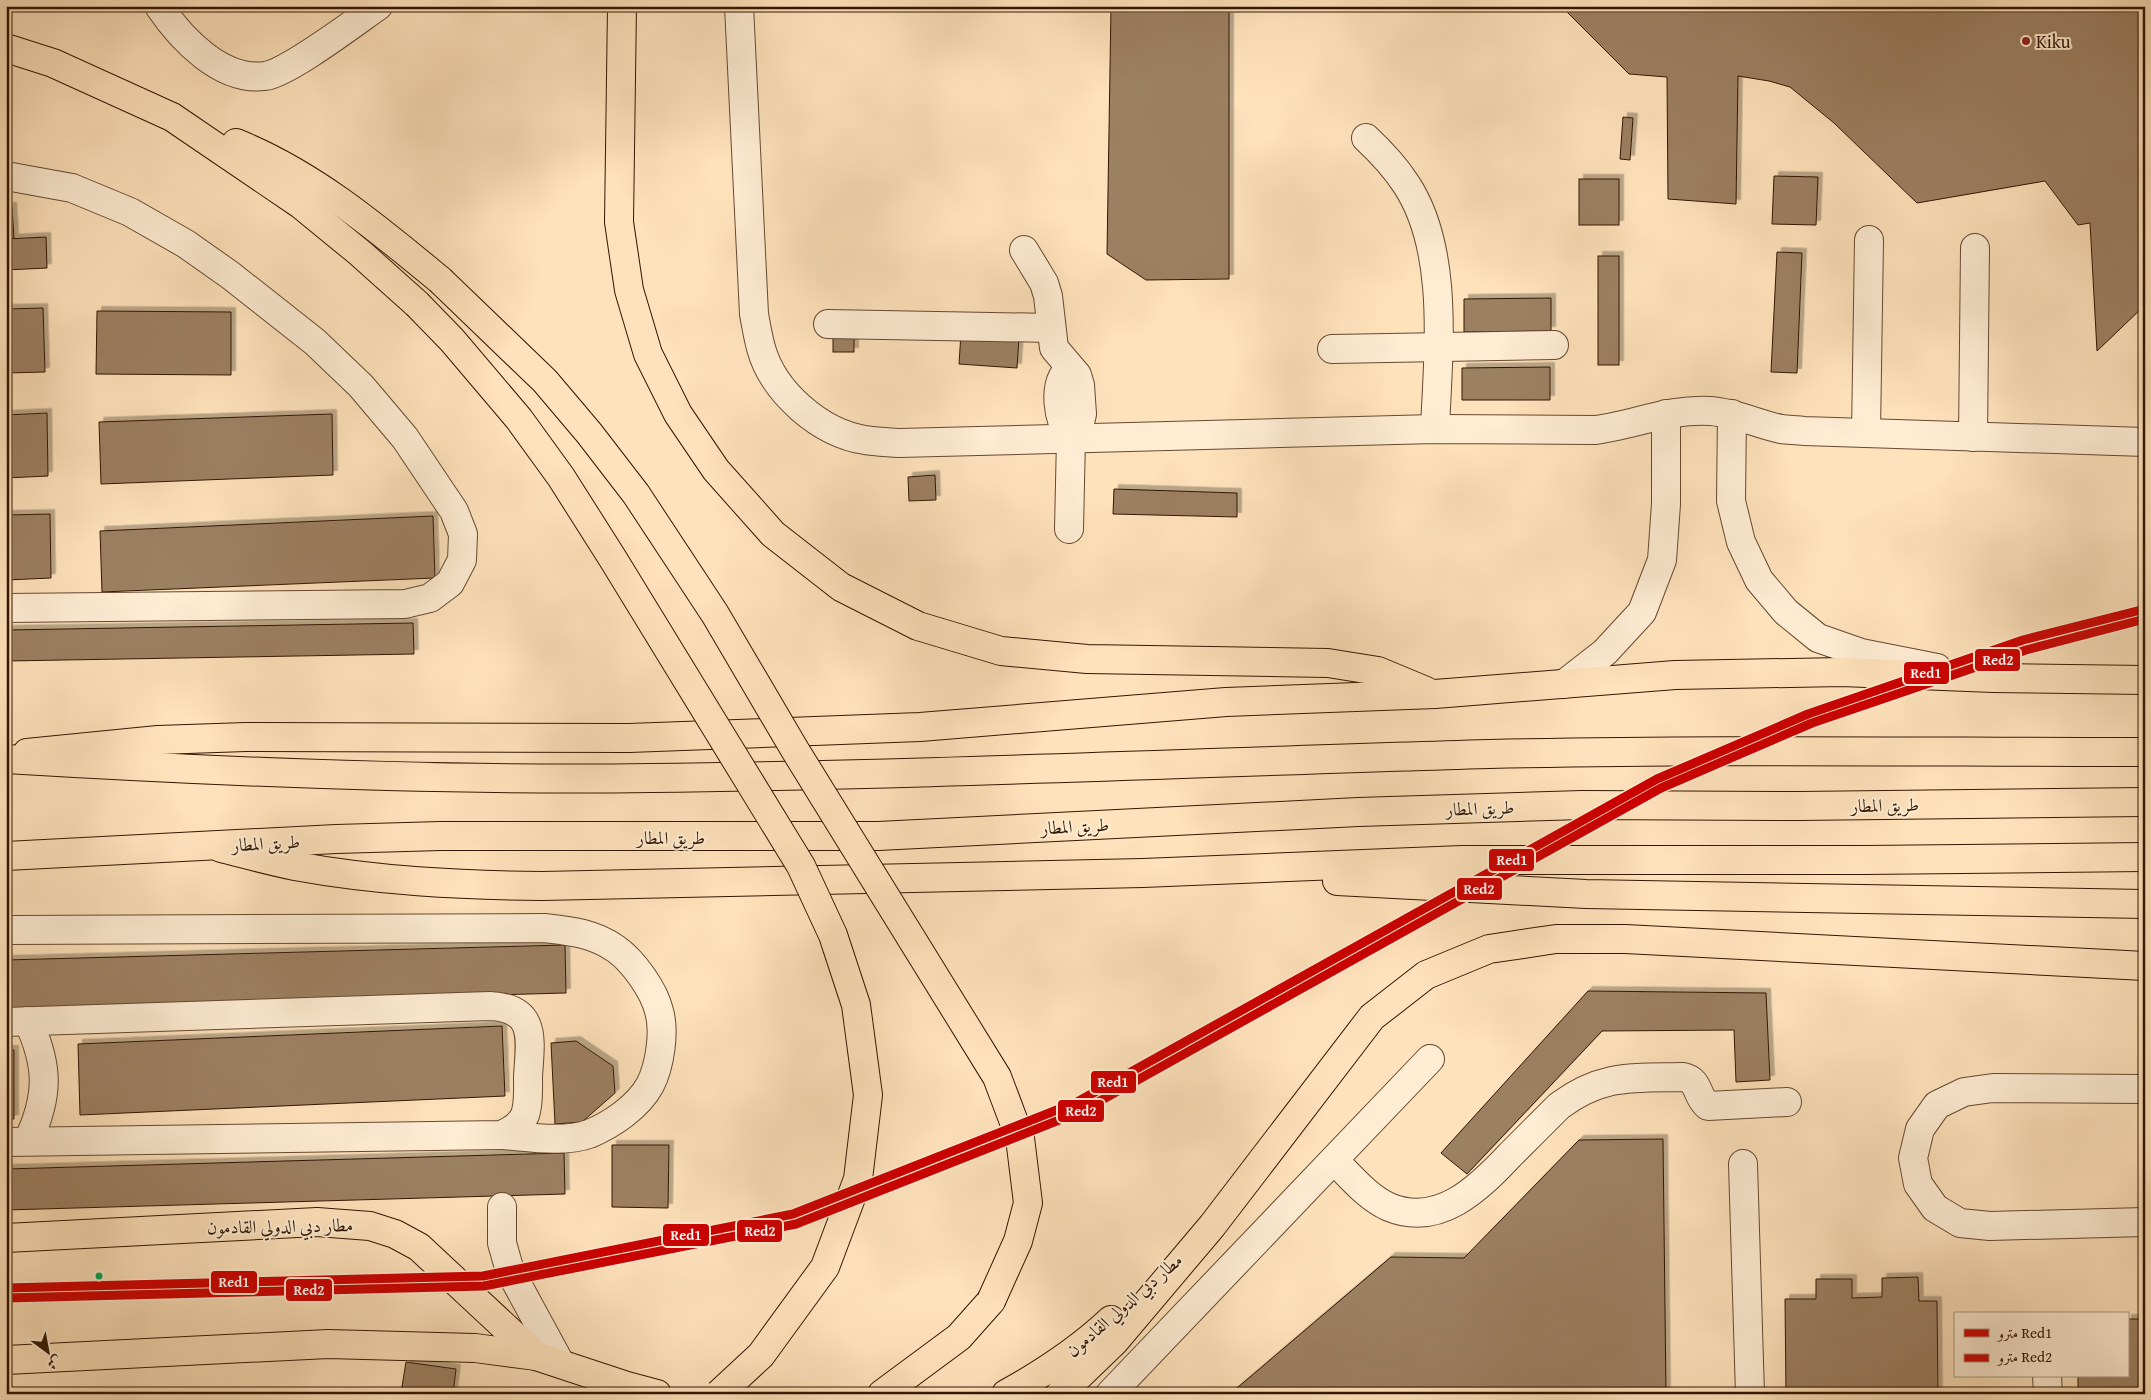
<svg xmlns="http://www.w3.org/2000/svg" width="2151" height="1400" viewBox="0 0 2151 1400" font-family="'Gentium Book Plus',Amiri,serif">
<defs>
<filter id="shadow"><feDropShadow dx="4.5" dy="-4.5" stdDeviation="0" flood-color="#0004"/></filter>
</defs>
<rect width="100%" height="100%" fill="#fee2bb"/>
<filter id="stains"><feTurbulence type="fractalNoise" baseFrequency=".004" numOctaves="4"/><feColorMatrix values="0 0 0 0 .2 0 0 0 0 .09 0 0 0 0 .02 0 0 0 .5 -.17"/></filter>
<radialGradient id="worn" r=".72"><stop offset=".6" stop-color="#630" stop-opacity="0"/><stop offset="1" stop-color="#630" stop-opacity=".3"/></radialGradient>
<g fill="#9c8062" stroke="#321602" filter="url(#shadow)">
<path d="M 1111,6 L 2145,6 L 2145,305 L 2097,351 L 2090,223 L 2078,225 L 2045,181 L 1917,203 L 1834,123 L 1790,87 L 1769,81 L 1738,76 L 1736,204 L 1668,199 L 1667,77 L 1629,74 L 1561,6 L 1229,8 L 1229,279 L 1146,280 L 1107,254 Z"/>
<path d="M 1623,117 L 1633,118 L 1630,160 L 1620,159 Z"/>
<path d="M 1774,176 L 1818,177 L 1816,225 L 1772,224 Z"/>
<rect x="1579" y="179" width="40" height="46"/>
<path d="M 6,207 L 12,207 L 14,238 L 6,239 Z"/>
<path d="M 46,237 L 47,268 L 6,270 L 6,239 Z"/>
<path d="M 1777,252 L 1802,253 L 1797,373 L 1771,372 Z"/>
<rect x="1598" y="256" width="21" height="109"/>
<path d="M 1551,298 L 1551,331 L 1464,332 L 1464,299 Z"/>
<path d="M 43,308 L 45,372 L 6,373 L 6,309 Z"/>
<path d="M 97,311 L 231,312 L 231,375 L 96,374 Z"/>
<path d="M 961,333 L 1019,337 L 1017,368 L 959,364 Z"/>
<rect x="833" y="335" width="21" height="17"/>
<path d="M 1550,367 L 1550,400 L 1462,400 L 1462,368 Z"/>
<path d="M 47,413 L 48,476 L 6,478 L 6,415 Z"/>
<path d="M 332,414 L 333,475 L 101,484 L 99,422 Z"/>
<path d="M 935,475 L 936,500 L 909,501 L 908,477 Z"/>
<path d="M 1114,489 L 1237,493 L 1237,517 L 1113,514 Z"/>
<path d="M 50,514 L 51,578 L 6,580 L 6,515 Z"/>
<path d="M 433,516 L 435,578 L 102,592 L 100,531 Z"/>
<path d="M 413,623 L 414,654 L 6,661 L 6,630 Z"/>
<path d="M 565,945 L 566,993 L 6,1008 L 6,960 Z"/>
<path d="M 1588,991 L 1766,993 L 1770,1080 L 1736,1082 L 1734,1030 L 1602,1031 L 1467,1174 L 1441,1153 Z"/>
<path d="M 502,1026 L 505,1096 L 80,1115 L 78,1044 Z"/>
<path d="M 576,1041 L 613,1066 L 615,1093 L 582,1122 L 555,1124 L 551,1043 Z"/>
<path d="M 6,1050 L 14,1050 L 14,1119 L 6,1120 Z"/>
<path d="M 1663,1139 L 1666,1394 L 1230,1394 L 1391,1257 L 1464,1258 L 1579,1140 Z"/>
<path d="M 612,1145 L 669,1145 L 668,1208 L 612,1207 Z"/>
<path d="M 564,1153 L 565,1194 L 6,1210 L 6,1169 Z"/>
<path d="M 1918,1277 L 1919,1301 L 1937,1301 L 1938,1394 L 1786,1394 L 1785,1299 L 1816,1299 L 1816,1279 L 1852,1279 L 1852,1298 L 1882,1297 L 1882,1278 Z"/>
<path d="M 2127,1319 L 2145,1319 L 2145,1394 L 2078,1394 L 2078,1376 L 2127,1376 Z"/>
<path d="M 406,1362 L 456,1369 L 453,1394 L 401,1393 Z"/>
</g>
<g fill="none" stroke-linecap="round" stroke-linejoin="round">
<defs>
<g id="minor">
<path d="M 159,6 C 181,39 222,82 265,76 C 288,73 355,22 378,6"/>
<path d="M 739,6 L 754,314 C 756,325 758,337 761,348 C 773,392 820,433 865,440 C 876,442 888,442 899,443 L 1435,429 L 1595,430 C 1634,425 1671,408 1711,411 C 1736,413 1757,424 1781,429 C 1789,430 1797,430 1804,431 L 2145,442"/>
<path d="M 1366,138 C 1381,152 1395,167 1406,184 C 1450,250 1438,353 1435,429"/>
<path d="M 6,176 L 72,188 L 130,212 L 186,244 L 230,275 L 315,342 L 361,386 L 405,438 L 454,511 L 463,534 L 462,560 L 450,583 L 430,598 L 405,604 L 6,608"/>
<path d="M 1024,250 L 1044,283 L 1048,296 L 1054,348 L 1077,375 L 1080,385 L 1082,414 L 1080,423 L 1071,438 L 1069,529"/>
<path d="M 828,324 L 1051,328"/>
<path d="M 1332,349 L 1554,345"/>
<path d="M 1070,368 C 1051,384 1058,421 1071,438"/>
<path d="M 1732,414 L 1731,501 L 1741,542 L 1759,580 L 1786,612 L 1818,638 L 1861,653 L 1937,668"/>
<path d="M 1866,433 L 1869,240"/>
<path d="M 1973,437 L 1975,248"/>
<path d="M 1564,684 L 1605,652 L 1642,612 L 1662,560 L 1666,504 L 1666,414"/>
<path d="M 6,930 L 544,928 C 571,931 593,933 616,949 C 633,961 654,990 659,1011 C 665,1031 660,1066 650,1085 C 638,1107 611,1125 589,1134 C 564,1143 528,1137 502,1135"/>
<path d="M 28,1021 C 49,1066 49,1096 28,1141"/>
<path d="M 6,1022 L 490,1006 C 538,1008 530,1041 528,1077 C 528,1089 529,1104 525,1115 C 520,1126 511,1130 502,1135 L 6,1142"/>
<path d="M 2145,1089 L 1993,1088 L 1964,1092 L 1937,1105 L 1920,1129 L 1913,1158 L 1918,1184 L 1935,1208 L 1960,1223 L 1990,1226 L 2145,1222"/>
<path d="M 1334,1160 C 1350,1176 1368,1198 1389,1207 C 1439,1228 1479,1188 1510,1155 C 1526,1139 1543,1122 1559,1106 C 1602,1074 1632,1078 1683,1077 C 1700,1080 1696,1097 1708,1106 L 1787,1102"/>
<path d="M 1743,1164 L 1750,1394"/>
<path d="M 502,1207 L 502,1243 L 510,1271 L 560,1363"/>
<path d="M 2047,1376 L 2048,1394"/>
<path d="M 1110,1394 L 1430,1059"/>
</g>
<g id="major">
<path d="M 622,6 L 619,222 L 629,290 L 648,354 L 678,414 L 716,470 L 773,534 L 841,587 L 918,626 L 1001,651 L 1087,659 L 1328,663 L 1378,671 L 1426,691"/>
<path d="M 6,48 L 53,63 L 172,117 L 300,204 L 360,253 L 417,304"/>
<path d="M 236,143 C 313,174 377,228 440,280"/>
<path d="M 27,753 L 158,740 L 246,737 L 629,738 L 920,727 L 1226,702 L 1435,694 L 1675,675 L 1842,672 L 1993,678 L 2145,680"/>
<path d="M 221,848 C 245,854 270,861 295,866 C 377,881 459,885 542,886 L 1143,873 L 1462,860 L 1865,860 L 2145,857"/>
<path d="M 1337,881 L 1586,894 L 2145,904"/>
<path d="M 6,1238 L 317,1222 L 370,1226 L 395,1234 L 419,1247 L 536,1356"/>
<path d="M 6,1360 L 328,1344 L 475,1348 L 536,1356 L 627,1386 L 657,1394"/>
<path d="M 882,1394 L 959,1337 L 991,1301"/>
<path d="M 1006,1394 C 1044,1373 1079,1350 1111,1320"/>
<path d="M 1060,1394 L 1114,1342 L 1212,1226 L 1372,1017 L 1426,975 L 1489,949 L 1556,939 L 1625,939 L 2145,966"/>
</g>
<g id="highway">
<path d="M 6,759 C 221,772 436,781 651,778 C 930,775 1210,762 1489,754 C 1707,749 1926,752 2145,752"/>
<path d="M 6,856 L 336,839 L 441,836 L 878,836 L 1358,812 L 1582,805 L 1799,806 L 2145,802"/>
</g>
</defs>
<use href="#minor" stroke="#654930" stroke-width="30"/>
<use href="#major" stroke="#321602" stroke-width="30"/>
<use href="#highway" stroke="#321602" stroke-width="30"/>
<use href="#minor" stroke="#feecd3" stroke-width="28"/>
<use href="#major" stroke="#fee2bb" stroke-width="28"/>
<use href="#highway" stroke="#fee2bb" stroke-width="28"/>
<defs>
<g id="major-bridge">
<path d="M 440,280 L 545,381 L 589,433 L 636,494 L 715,614 L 795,750 L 997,1077 L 1020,1138 L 1028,1203 L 1018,1241 L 991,1301"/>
<path d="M 417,304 L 452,340 L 519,419 L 561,477 L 613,559 L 801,866 L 833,935 L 856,1005 L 868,1095 L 858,1179 L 825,1267 L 761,1355 L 719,1394"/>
</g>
</defs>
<use href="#major-bridge" stroke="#321602" stroke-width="30" stroke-linecap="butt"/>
<use href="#major-bridge" stroke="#fee2bb" stroke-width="28"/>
<defs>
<path id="metro-1" d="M 6,1288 L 483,1276 L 793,1214 L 1077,1102 L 1657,779 L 1808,714 L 2023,640 L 2145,609"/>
<path id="metro-2" d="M 6,1298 L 484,1286 L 796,1224 L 1082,1111 L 1661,788 L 1812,723 L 2026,650 L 2145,619"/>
</defs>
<use href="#metro-1" stroke="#feecd3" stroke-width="12"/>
<use href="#metro-2" stroke="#feecd3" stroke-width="12"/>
<use href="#metro-1" stroke="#c00" stroke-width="9"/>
<use href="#metro-2" stroke="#c00" stroke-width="9"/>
</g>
<circle fill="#8f2418" stroke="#feecd3" stroke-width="2" cx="2026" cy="41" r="5"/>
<circle fill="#00a651" stroke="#feecd3" stroke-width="2" cx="99" cy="1276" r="4.5"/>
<g text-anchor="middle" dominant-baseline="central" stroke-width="4" stroke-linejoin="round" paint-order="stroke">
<g font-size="18" fill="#321602" stroke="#feecd3" text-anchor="start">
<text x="2036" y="41">Kiku</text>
</g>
<g font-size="18" fill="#321602" stroke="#feecd3">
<text transform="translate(1885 805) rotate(-1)">طريق المطار</text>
<text transform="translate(1480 808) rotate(-2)">طريق المطار</text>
<text transform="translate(1075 826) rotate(-3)">طريق المطار</text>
<text x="671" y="837">طريق المطار</text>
<text transform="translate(266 843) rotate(-3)">طريق المطار</text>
<text transform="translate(280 1226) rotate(-1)">مطار دبي الدولي القادمون</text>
<text transform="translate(1124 1305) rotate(-41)">مطار دبي الدولي القادمون</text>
</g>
</g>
<g stroke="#feecd3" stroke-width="2">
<rect x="1974" y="648" width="47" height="24" rx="5" fill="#c00"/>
<rect x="1903" y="661" width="47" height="24" rx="5" fill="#c00"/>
<rect x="1488" y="848" width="47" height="24" rx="5" fill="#c00"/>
<rect x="1456" y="877" width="47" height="24" rx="5" fill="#c00"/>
<rect x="1090" y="1070" width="47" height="24" rx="5" fill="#c00"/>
<rect x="1057" y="1099" width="48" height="24" rx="5" fill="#c00"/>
<rect x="736" y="1219" width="47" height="24" rx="5" fill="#c00"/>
<rect x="662" y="1223" width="48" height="24" rx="5" fill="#c00"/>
<rect x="210" y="1270" width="48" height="24" rx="5" fill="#c00"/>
<rect x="285" y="1278" width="48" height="24" rx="5" fill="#c00"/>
</g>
<g font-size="14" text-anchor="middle" font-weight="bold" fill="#fff">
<text x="1998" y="665">Red2</text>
<text x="1926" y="678">Red1</text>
<text x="1512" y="865">Red1</text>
<text x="1479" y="894">Red2</text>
<text x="1113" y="1087">Red1</text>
<text x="1081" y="1116">Red2</text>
<text x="760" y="1236">Red2</text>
<text x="686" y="1240">Red1</text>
<text x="234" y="1287">Red1</text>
<text x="309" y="1295">Red2</text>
</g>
<rect width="2151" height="1400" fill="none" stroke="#fee2bb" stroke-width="25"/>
<rect x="8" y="8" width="2136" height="1385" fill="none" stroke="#321602" stroke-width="2.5"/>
<rect x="12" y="12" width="2126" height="1375" fill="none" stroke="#321602"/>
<rect x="1954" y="1312" width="175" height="65" fill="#feecd3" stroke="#ac967f"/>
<rect x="1964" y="1329" width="25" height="8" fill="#cc0000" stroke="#ac967f"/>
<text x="1998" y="1338" font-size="15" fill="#321602">مترو Red1</text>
<rect x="1964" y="1354" width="25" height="8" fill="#cc0000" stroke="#ac967f"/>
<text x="1998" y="1362" font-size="15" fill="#321602">مترو Red2</text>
<g transform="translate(48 1352) rotate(148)" stroke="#feecd3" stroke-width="4" paint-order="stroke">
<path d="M0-4L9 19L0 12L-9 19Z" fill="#321602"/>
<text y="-8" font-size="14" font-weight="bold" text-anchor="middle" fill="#321602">ش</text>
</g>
<rect width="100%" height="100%" filter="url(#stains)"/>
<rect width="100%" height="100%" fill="url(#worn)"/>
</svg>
